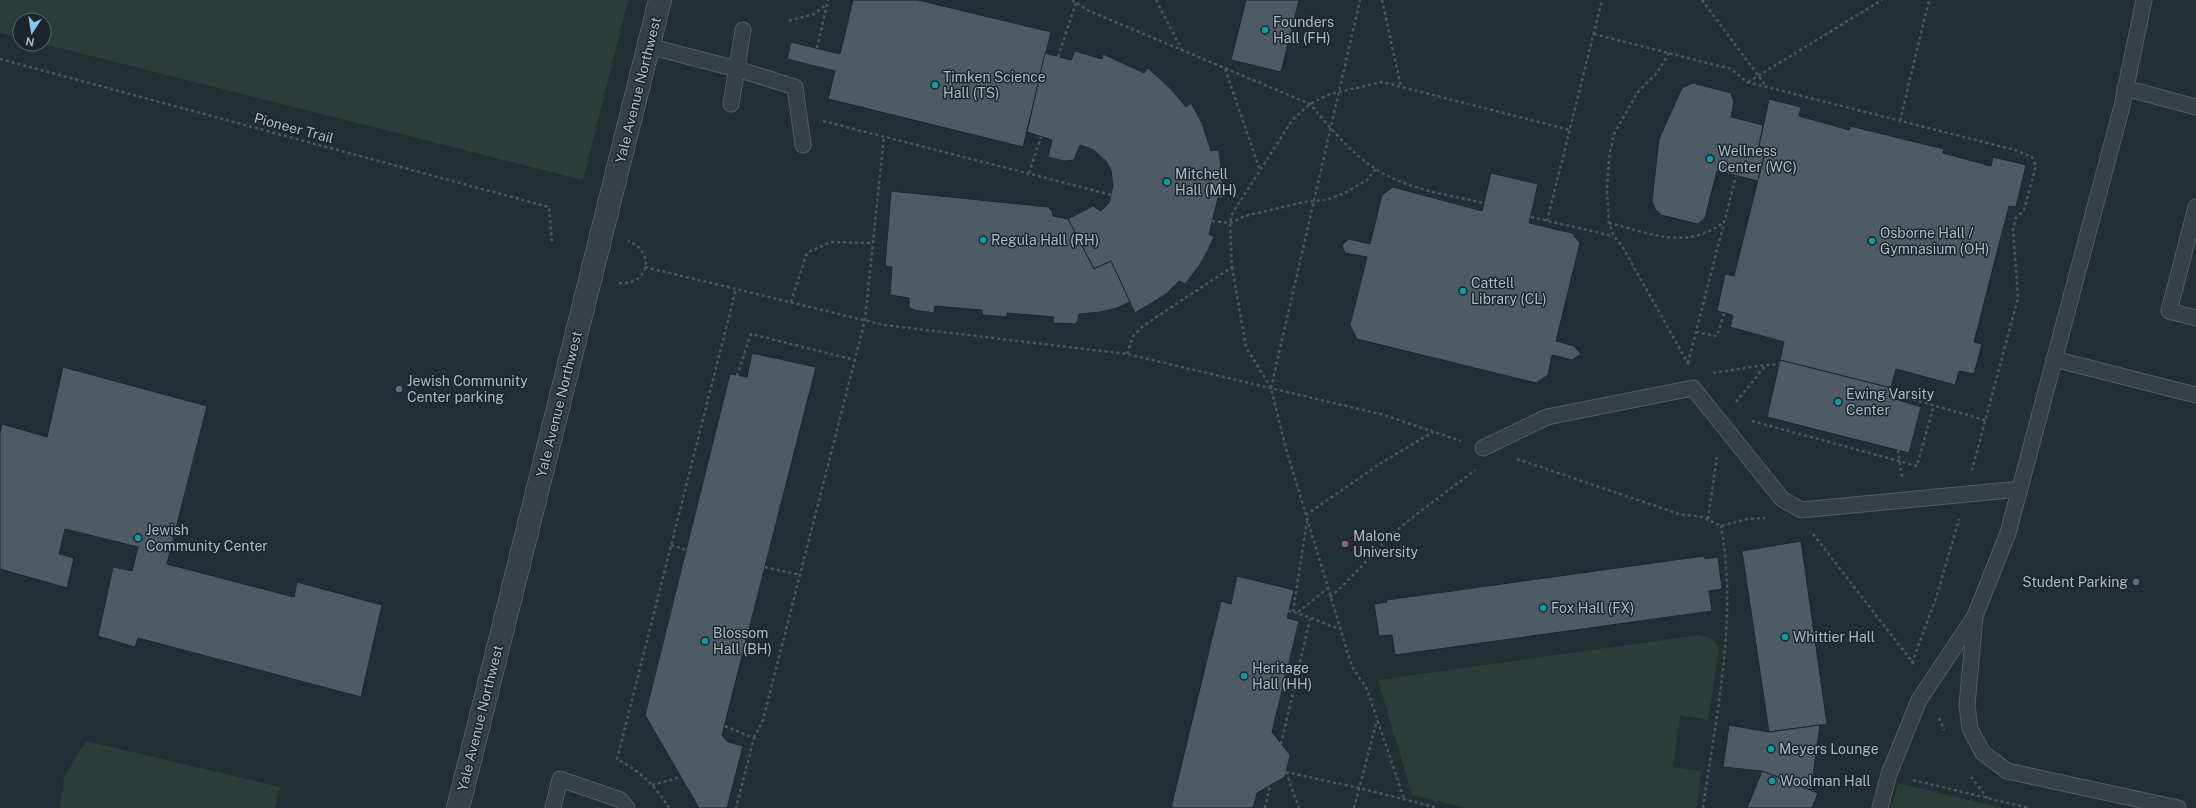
<svg xmlns="http://www.w3.org/2000/svg" width="2196" height="808" viewBox="0 0 2196 808" font-family="'Public Sans',sans-serif">
<rect width="100%" height="100%" fill="#222e35"/>
<g fill="#2a3d39">
<path d="M 0,0 L 628,0 L 583,180 L 44,44 L 44,20 L 20,20 L 20,38 L 0,33 Z"/>
<path d="M 1698,635 C 1709,637 1715,639 1719,649 L 1708,720 L 1680,715 L 1673,767 L 1701,771 L 1697,808 L 1465,808 L 1412,795 L 1378,680 Z"/>
<path d="M 86,741 L 280,787 L 275,808 L 60,808 L 64,777 Z"/>
<path d="M 1898,783 L 2002,808 L 1891,808 Z"/>
</g>
<g fill="#4e5b64" stroke="#1d272d">
<path d="M 853,0 L 918,0 L 1051,32 L 1023,147 L 828,99 L 835,71 L 787,59 L 791,42 L 840,54 Z"/>
<path d="M 1246,0 L 1299,0 L 1281,72 L 1231,60 Z"/>
<path d="M 1075,51 L 1102,59 L 1103,54 L 1144,73 L 1148,68 L 1171,89 L 1186,107 L 1191,103 L 1202,123 L 1211,151 L 1219,150 L 1224,198 L 1218,198 L 1209,234 L 1214,237 L 1208,250 L 1199,266 L 1185,284 L 1179,281 L 1166,294 L 1135,313 L 1111,261 L 1094,269 L 1068,219 L 1093,206 L 1101,211 L 1109,203 L 1113,186 L 1111,170 L 1106,161 L 1092,149 L 1080,145 L 1074,160 L 1064,161 L 1048,157 L 1052,140 L 1027,132 L 1045,53 L 1071,60 Z"/>
<path d="M 1693,83 L 1731,93 L 1734,102 L 1731,117 L 1763,125 L 1759,146 L 1766,148 L 1758,181 L 1717,171 L 1705,218 L 1698,224 L 1661,215 L 1655,209 L 1652,201 L 1659,139 L 1682,88 Z"/>
<path d="M 1769,99 L 1801,107 L 1799,116 L 1849,130 L 1850,126 L 1944,149 L 1943,153 L 1991,166 L 1993,157 L 2026,165 L 2016,207 L 2009,206 L 1974,342 L 1982,344 L 1974,374 L 1959,371 L 1955,385 L 1896,369 L 1891,388 L 1780,360 L 1784,342 L 1730,327 L 1733,315 L 1717,311 L 1725,274 L 1734,276 L 1766,148 L 1759,146 Z"/>
<path d="M 1491,173 L 1538,184 L 1529,223 L 1572,233 L 1580,243 L 1556,341 L 1574,346 L 1581,354 L 1572,360 L 1552,355 L 1548,375 L 1536,383 L 1357,339 L 1350,325 L 1367,257 L 1345,253 L 1342,245 L 1349,239 L 1370,244 L 1382,195 L 1393,187 L 1482,211 Z"/>
<path d="M 891,191 L 1048,207 L 1052,211 L 1053,216 L 1068,219 L 1094,269 L 1111,261 L 1130,302 L 1117,308 L 1101,312 L 1079,314 L 1078,321 L 1075,324 L 1053,323 L 1054,317 L 1007,313 L 1007,317 L 982,315 L 982,310 L 935,306 L 934,313 L 914,310 L 909,307 L 909,298 L 890,295 L 892,267 L 885,266 Z"/>
<path d="M 752,353 L 816,367 L 722,735 L 728,742 L 743,746 L 727,808 L 699,808 L 645,715 L 730,374 L 747,377 Z"/>
<path d="M 1780,360 L 1891,388 L 1889,397 L 1921,407 L 1909,453 L 1767,417 Z"/>
<path d="M 63,367 L 207,406 L 167,564 L 294,597 L 297,582 L 382,605 L 361,697 L 138,638 L 135,647 L 98,636 L 113,567 L 132,571 L 138,547 L 65,529 L 59,554 L 74,558 L 67,588 L 0,569 L 0,433 L 2,424 L 47,437 Z"/>
<path d="M 1801,541 L 1827,724 L 1769,732 L 1742,551 Z"/>
<path d="M 1704,556 L 1705,559 L 1718,557 L 1722,589 L 1709,591 L 1712,611 L 1395,655 L 1392,635 L 1379,636 L 1374,604 L 1387,602 L 1386,600 Z"/>
<path d="M 1237,576 L 1294,590 L 1287,618 L 1299,621 L 1272,732 L 1290,755 L 1285,777 L 1257,793 L 1253,808 L 1171,808 L 1221,601 L 1231,604 Z"/>
<path d="M 1729,725 L 1769,732 L 1820,725 L 1811,790 L 1762,771 L 1723,767 Z"/>
<path d="M 1762,771 L 1818,793 L 1812,808 L 1747,808 Z"/>
</g>
<g fill="none" stroke-linecap="round" stroke-linejoin="round">
<defs>
<g id="service">
<path d="M 648,46 L 737,69 L 795,87 L 803,145"/>
<path d="M 2125,88 L 2196,107"/>
<path d="M 731,104 L 743,30"/>
<path d="M 2196,207 L 2169,311 L 2196,318"/>
<path d="M 2054,359 L 2196,395"/>
<path d="M 1483,448 L 1547,417 L 1693,388 L 1782,499 L 1801,510 L 2020,489"/>
<path d="M 1975,617 L 1967,705 L 1970,729 L 1983,753 L 2007,771 L 2178,808"/>
<path d="M 553,808 L 560,779 L 621,800 L 627,808"/>
<path d="M 1880,808 L 1889,774 L 1919,700 L 1975,616 L 2008,533 L 2122,106 L 2144,0"/>
</g>
<path id="minor" d="M 458,808 L 660,0"/>
</defs>
<use href="#service" stroke="#535e64" stroke-width="17"/>
<use href="#minor" stroke="#535e64" stroke-width="24"/>
<g stroke="#485a58" stroke-width="2.5" stroke-dasharray="3 3" stroke-linecap="butt">
<path d="M 1072,0 L 1087,10 L 1310,104 C 1332,130 1357,161 1388,176 C 1418,191 1452,196 1484,203"/>
<path d="M 1156,0 L 1182,50"/>
<path d="M 1382,0 L 1401,87"/>
<path d="M 1702,0 L 1766,86"/>
<path d="M 789,21 L 814,14 L 827,4"/>
<path d="M 1594,34 L 1731,69 L 1747,82 L 2015,150 L 2032,157 L 2036,166 L 2024,210 L 2016,218 L 2013,228 L 2018,298 L 1972,470"/>
<path d="M 817,48 L 828,0"/>
<path d="M 1669,53 L 1657,73 L 1637,93 L 1614,134 L 1609,158 L 1607,191 L 1609,223 L 1614,236 L 1622,246 L 1689,365"/>
<path d="M 1058,57 L 1077,0"/>
<path d="M 0,59 L 549,207 L 552,242"/>
<path d="M 1225,69 L 1260,170"/>
<path d="M 1748,82 L 1882,0"/>
<path d="M 823,121 L 1112,195"/>
<path d="M 1900,121 L 1929,0"/>
<path d="M 1029,173 L 1041,137"/>
<path d="M 1531,217 L 1613,236"/>
<path d="M 1212,221 L 1230,223 L 1245,216 L 1304,202 L 1326,200 L 1345,193 L 1367,180 L 1376,169"/>
<path d="M 1547,221 L 1602,0"/>
<path d="M 1609,223 C 1650,233 1686,251 1724,222"/>
<path d="M 645,267 L 884,325 L 1127,354 L 1384,415 L 1461,441"/>
<path d="M 1232,267 L 1246,347 L 1271,388 L 1286,449 L 1352,667 L 1367,689 L 1404,799"/>
<path d="M 619,283 C 649,286 656,251 628,241"/>
<path d="M 791,302 L 807,253 L 831,242 L 873,243"/>
<path d="M 1696,332 L 1717,336 L 1724,313"/>
<path d="M 1127,354 L 1133,336 L 1143,326 L 1232,267 L 1230,223 L 1232,214 L 1293,119 L 1310,104 L 1330,94 L 1382,82 L 1570,130"/>
<path d="M 1688,363 L 1736,176"/>
<path d="M 1713,373 L 1765,365"/>
<path d="M 737,376 L 751,334 L 855,360"/>
<path d="M 1271,388 L 1360,0"/>
<path d="M 1890,393 L 1985,420"/>
<path d="M 1736,402 L 1766,365 L 1779,364"/>
<path d="M 1752,421 L 1917,466 L 1934,405"/>
<path d="M 1898,450 L 1902,477"/>
<path d="M 1517,459 L 1679,514 L 1702,517 L 1721,526 L 1748,519 L 1765,518"/>
<path d="M 1306,515 L 1378,465 L 1433,432"/>
<path d="M 1708,519 L 1717,457"/>
<path d="M 1813,534 L 1914,664"/>
<path d="M 671,545 L 686,550"/>
<path d="M 765,567 L 800,575"/>
<path d="M 1330,597 C 1354,577 1372,553 1395,532 C 1420,510 1449,491 1475,470"/>
<path d="M 1288,611 C 1305,614 1322,623 1339,629"/>
<path d="M 1293,612 L 1307,521"/>
<path d="M 1298,612 L 1327,589"/>
<path d="M 1912,663 L 1937,595 L 1959,519"/>
<path d="M 1939,718 L 1944,730"/>
<path d="M 725,726 L 754,738 L 736,808"/>
<path d="M 754,738 L 763,720 L 865,320 L 884,136"/>
<path d="M 1281,744 L 1310,619"/>
<path d="M 1286,772 L 1359,788 L 1438,808"/>
<path d="M 1286,772 L 1299,808"/>
<path d="M 1971,777 L 1988,799"/>
<path d="M 1913,780 L 2029,808"/>
<path d="M 652,785 L 681,777"/>
<path d="M 669,808 C 654,784 642,773 617,759 L 736,289"/>
<path d="M 1265,808 L 1270,785"/>
<path d="M 1354,808 L 1377,720"/>
<path d="M 1703,808 C 1716,715 1738,619 1721,526"/>
</g>
<use href="#service" stroke="#364046" stroke-width="15"/>
<use href="#minor" stroke="#364046" stroke-width="22"/>
</g>
<g fill="#0f9aa8" stroke="#1b252b" stroke-width="1.5">
<circle cx="1265" cy="30" r="4"/>
<circle cx="935" cy="85" r="4"/>
<circle cx="1710" cy="159" r="4"/>
<circle cx="1167" cy="182" r="4"/>
<circle cx="983" cy="240" r="4"/>
<circle cx="1872" cy="241" r="4"/>
<circle cx="1463" cy="291" r="4"/>
<circle cx="1838" cy="402" r="4"/>
<circle cx="138" cy="538" r="4"/>
<circle cx="1543" cy="608" r="4"/>
<circle cx="1785" cy="637" r="4"/>
<circle cx="705" cy="641" r="4"/>
<circle cx="1244" cy="676" r="4"/>
<circle cx="1771" cy="749" r="4"/>
<circle cx="1772" cy="781" r="4"/>
</g>
<g fill="#5c6f8a" stroke="#1b252b" stroke-width="1.5">
<circle cx="399" cy="389" r="4"/>
<circle cx="2136" cy="582" r="4"/>
</g>
<circle fill="#8d6e63" stroke="#1b252b" stroke-width="1.5" cx="1345" cy="544" r="4"/>
<g text-anchor="middle" dominant-baseline="central" stroke-width="3" stroke-linejoin="round" paint-order="stroke">
<g font-size="14" fill="#b0bbc2" stroke="#1b252b" text-anchor="start">
<text x="1273" y="22">Founders<tspan x="1273" dy="16">Hall (FH)</tspan></text>
<text x="943" y="77">Timken Science<tspan x="943" dy="16">Hall (TS)</tspan></text>
<text x="1718" y="151">Wellness<tspan x="1718" dy="16">Center (WC)</tspan></text>
<text x="1175" y="174">Mitchell<tspan x="1175" dy="16">Hall (MH)</tspan></text>
<text x="1880" y="233">Osborne Hall /<tspan x="1880" dy="16">Gymnasium (OH)</tspan></text>
<text x="991" y="240">Regula Hall (RH)</text>
<text x="1471" y="283">Cattell<tspan x="1471" dy="16">Library (CL)</tspan></text>
<text x="407" y="381">Jewish Community<tspan x="407" dy="16">Center parking</tspan></text>
<text x="1846" y="394">Ewing Varsity<tspan x="1846" dy="16">Center</tspan></text>
<text x="146" y="530">Jewish<tspan x="146" dy="16">Community Center</tspan></text>
<text x="1353" y="536">Malone<tspan x="1353" dy="16">University</tspan></text>
<text x="2128" y="582" text-anchor="end">Student Parking</text>
<text x="1551" y="608">Fox Hall (FX)</text>
<text x="713" y="633">Blossom<tspan x="713" dy="16">Hall (BH)</tspan></text>
<text x="1793" y="637">Whittier Hall</text>
<text x="1252" y="668">Heritage<tspan x="1252" dy="16">Hall (HH)</tspan></text>
<text x="1779" y="749">Meyers Lounge</text>
<text x="1780" y="781">Woolman Hall</text>
</g>
<g font-size="14" fill="#b0bbc2" stroke="#1b252b">
<text transform="translate(638 90) rotate(-76)">Yale Avenue Northwest</text>
<text transform="translate(294 128) rotate(15)">Pioneer Trail</text>
<text transform="translate(559 404) rotate(-76)">Yale Avenue Northwest</text>
<text transform="translate(480 718) rotate(-76)">Yale Avenue Northwest</text>
</g>
</g>
<g transform="translate(32 32) rotate(192)"><circle r="19" fill="#1b252b" stroke="#576167"/>
<path d="M0-3L7 15L0 10L-7 15Z" fill="#8cc5ec"/>
<text y="-6" font-size="11" font-weight="bold" text-anchor="middle" fill="#b0bbc2">N</text>
</g>
</svg>
